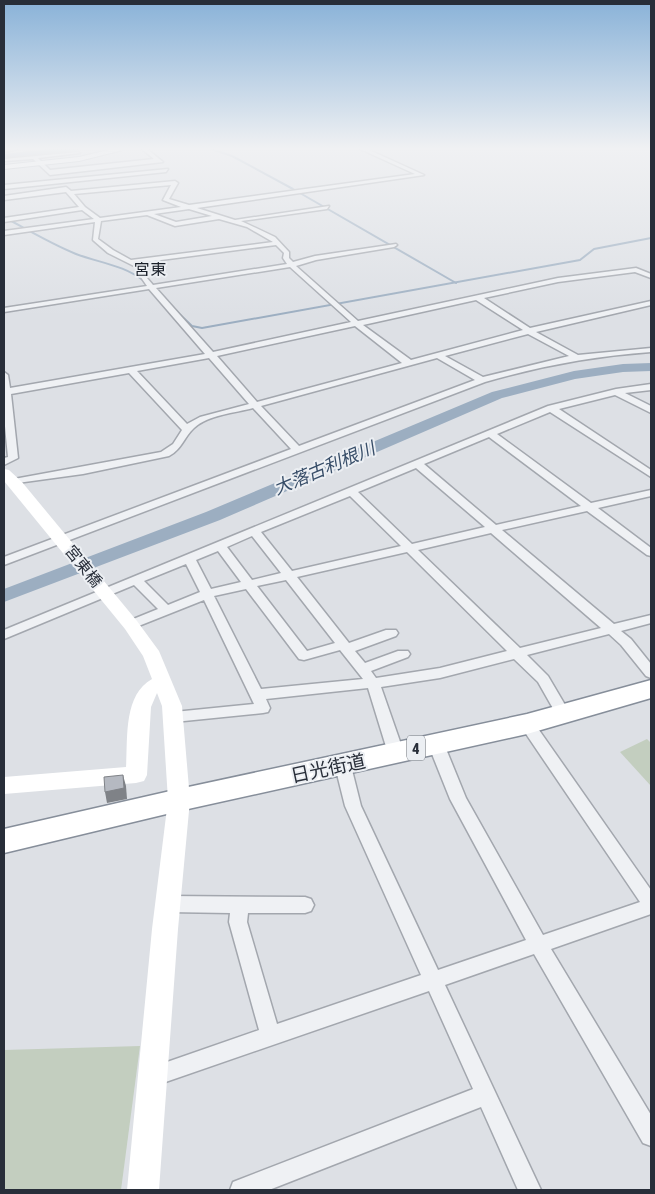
<svg xmlns="http://www.w3.org/2000/svg" width="655" height="1194" viewBox="0 0 655 1194" font-family="'Asap Condensed','Noto Sans JP',sans-serif">
<rect width="100%" height="100%" fill="#dde0e5"/>
<g fill="#c3cebf">
<path d="M 647,739 L 651,743 L 651,786 L 620,752 Z"/>
<path d="M 140,1046 L 121,1190 L 4,1190 L 4,1050 Z"/>
</g>
<g fill="none" stroke-linecap="round" stroke-linejoin="round">
<g stroke="#9caec1" stroke-width="2">
<path d="M 211,149 L 232,156 L 293,189 L 456,283"/>
<path d="M 4,217 C 28,230 51,244 76,254 C 100,263 124,265 144,281"/>
<path d="M 173,308 L 192,326 L 202,328 L 580,260 L 594,249 L 651,238"/>
</g>
<g fill="#9caec1" fill-rule="evenodd">
<path d="M 48,149 L 80,149 L 76,151 L 4,158 L 4,154 Z"/>
<path d="M 651,363 L 651,371 L 623,372 L 575,379 L 502,398 L 220,520 L 4,602 L 4,589 L 206,512 L 492,392 L 574,371 L 623,364 Z"/>
</g>
<defs>
<g id="street">
<path d="M 6,149 L 17,149 L 4,152 Z"/>
<path d="M 142,149 L 147,149 L 163,162 L 50,175 L 33,159 L 4,161 L 4,159 L 78,152 L 80,153 L 38,158 L 50,170 L 154,159 Z"/>
<path d="M 360,149 L 367,149 L 424,175 L 197,208 L 235,220 L 329,206 L 327,209 L 241,221 L 275,237 L 289,252 L 289,258 L 293,262 L 315,256 L 396,244 L 397,245 L 394,247 L 316,260 L 296,266 L 358,321 L 558,278 L 636,268 L 651,274 L 651,278 L 635,272 L 558,282 L 484,298 L 530,328 L 651,301 L 651,305 L 536,332 L 578,355 L 651,348 L 651,352 C 594,356 540,366 485,382 L 4,565 L 4,557 L 291,449 L 253,408 C 235,413 208,415 194,428 C 184,437 182,449 169,456 L 83,474 L 10,484 L 9,482 L 10,480 L 14,479 L 161,452 L 173,444 L 182,430 L 129,373 L 11,394 L 18,458 L 4,465 L 4,458 L 8,457 L 4,416 L 4,372 L 8,375 L 10,388 L 205,354 L 149,289 L 4,312 L 4,308 L 147,286 L 138,273 L 141,271 L 153,285 L 287,264 L 283,258 L 284,253 L 276,245 L 138,263 L 141,266 L 138,268 L 108,253 L 93,240 L 95,222 L 4,235 L 4,231 L 94,219 L 82,210 L 4,222 L 4,218 L 79,207 L 66,192 L 4,200 L 4,196 L 66,187 L 71,191 L 175,181 L 178,183 L 169,199 L 189,205 L 415,174 ZM 171,185 L 163,200 L 181,207 L 100,218 L 85,207 L 74,194 ZM 189,209 L 212,216 L 176,222 L 154,214 ZM 147,215 L 175,226 L 219,219 L 247,227 L 273,242 L 131,260 L 113,250 L 98,239 L 101,221 ZM 290,267 L 351,322 L 213,352 L 156,288 ZM 476,300 L 523,330 L 411,360 L 363,325 ZM 355,326 L 402,363 L 257,402 L 217,356 ZM 528,334 L 569,356 L 483,377 L 445,356 ZM 209,358 L 249,404 L 200,417 L 187,424 L 137,371 ZM 437,358 L 475,380 L 299,446 L 261,406 Z"/>
<path d="M 168,169 L 166,172 L 4,189 L 4,185 Z"/>
<path d="M 651,384 L 651,390 L 625,393 L 651,406 L 651,413 L 615,395 L 559,409 L 651,470 L 651,477 L 550,412 L 497,434 L 591,503 L 651,490 L 651,496 L 598,508 L 651,548 L 651,556 L 647,555 L 587,511 L 502,530 L 614,624 L 651,615 L 651,623 L 621,631 L 631,639 L 651,664 L 651,678 L 646,676 L 621,645 L 609,634 L 527,655 L 548,676 L 571,715 L 569,719 L 564,720 L 559,719 L 538,682 L 514,659 L 440,678 L 381,687 L 404,753 L 401,757 L 396,759 L 391,757 L 388,753 L 368,688 L 266,699 L 270,708 L 268,712 L 263,713 L 174,722 L 169,721 L 167,717 L 169,713 L 174,712 L 254,704 L 204,600 L 131,629 L 125,625 L 126,622 L 158,609 L 134,585 L 4,639 L 4,630 L 548,406 L 616,389 ZM 489,437 L 581,506 L 496,525 L 424,464 ZM 416,468 L 485,527 L 412,544 L 358,492 ZM 350,496 L 401,546 L 292,571 L 261,532 ZM 491,533 L 601,628 L 520,648 L 418,550 ZM 252,536 L 281,573 L 252,580 L 227,547 ZM 218,551 L 241,582 L 211,589 L 196,560 ZM 407,552 L 507,651 L 440,668 L 376,678 L 371,671 L 408,657 L 410,654 L 408,651 L 398,651 L 365,663 L 355,651 L 396,636 L 398,633 L 396,630 L 386,630 L 349,643 L 297,577 ZM 186,564 L 200,592 L 168,605 L 144,581 ZM 286,580 L 335,643 L 307,651 L 257,586 ZM 246,589 L 299,659 L 304,660 L 340,650 L 363,679 L 261,689 L 214,596 Z"/>
<path d="M 527,719 L 532,720 L 651,890 L 651,914 L 551,949 L 651,1115 L 651,1146 L 643,1143 L 534,954 L 445,985 L 541,1190 L 518,1190 L 481,1107 L 269,1190 L 230,1190 L 233,1182 L 473,1089 L 429,991 L 154,1086 L 147,1083 L 144,1076 L 147,1069 L 259,1030 L 229,922 L 230,913 L 168,912 L 162,910 L 159,904 L 162,898 L 168,896 L 305,897 L 311,899 L 314,905 L 311,911 L 305,913 L 248,913 L 247,922 L 277,1024 L 421,975 L 345,806 L 335,766 L 338,762 L 343,760 L 348,762 L 351,766 L 361,806 L 438,970 L 526,940 L 450,799 L 428,744 L 431,740 L 436,738 L 441,740 L 444,744 L 466,798 L 543,935 L 640,902 L 522,728 L 520,724 L 522,720 Z"/>
</g>
<path id="primary" d="M 112,149 L 127,149 L 79,161 L 4,169 L 4,165 L 79,157 Z"/>
<path id="highway" d="M 651,680 L 651,698 L 527,734 L 179,811 L 4,853 L 4,829 L 179,789 L 527,714 Z"/>
</defs>
<use href="#street" stroke="#a3a7ae" stroke-width="3"/>
<use href="#primary" stroke="#9ea5af" stroke-width="2"/>
<use href="#highway" stroke="#868e9a" stroke-width="3"/>
<use href="#street" fill="#eff1f4" fill-rule="evenodd"/>
<path fill="#fff" fill-rule="evenodd" d="M 4,469 L 9,470 L 22,482 L 137,621 L 159,651 L 182,706 L 190,800 L 178,929 L 159,1190 L 127,1190 L 152,929 L 168,800 L 162,706 L 157,693 L 151,707 L 147,775 L 144,781 L 136,783 L 4,794 L 4,777 L 126,767 C 128,739 123,695 152,679 L 143,656 L 125,629 L 4,481 Z"/>
<use href="#primary" fill="#fff" fill-rule="evenodd"/>
<use href="#highway" fill="#fff" fill-rule="evenodd"/>
</g>
<path fill="#7f8287" d="M 123,775 L 126,786 L 127,799 L 107,803 L 105,792 Z"/>
<path fill="#b5b9c1" stroke="#7f8287" d="M 123,775 L 124,788 L 105,792 L 104,777 Z"/>
<linearGradient id="sky" x2="0" y2="1"><stop stop-color="#89b2d8"/><stop offset="0.47" stop-color="#f0f1f3"/><stop offset="1" stop-color="#f0f1f3" stop-opacity="0"/></linearGradient>
<rect width="655" height="316" fill="url(#sky)"/>
<g text-anchor="middle" dominant-baseline="central" stroke-width="4" stroke-linejoin="round" paint-order="stroke">
<rect fill="#eceff3" stroke="#636871" stroke-width="1" x="407" y="735.5" width="18" height="25" rx="4"/>
<g font-size="15" font-weight="bold" fill="#282e39">
<text x="416" y="748">4</text>
</g>
<g font-size="16" fill="#1a202a" stroke="#eceff3">
<text x="150" y="269">宮東</text>
</g>
<g font-size="16" fill="#282e39" stroke="#eceff3">
<text transform="translate(84 566) rotate(51)">宮東橋</text>
</g>
<g font-size="18" font-style="italic" fill="#374d68" stroke="#eceff3">
<text transform="translate(324 468) rotate(-23)">大落古利根川</text>
</g>
<g font-size="19" fill="#282e39" stroke="#eceff3">
<text transform="translate(328 768) rotate(-12)">日光街道</text>
</g>
</g>
<rect width="655" height="1194" fill="none" stroke="#282e39" stroke-width="10"/>
</svg>
